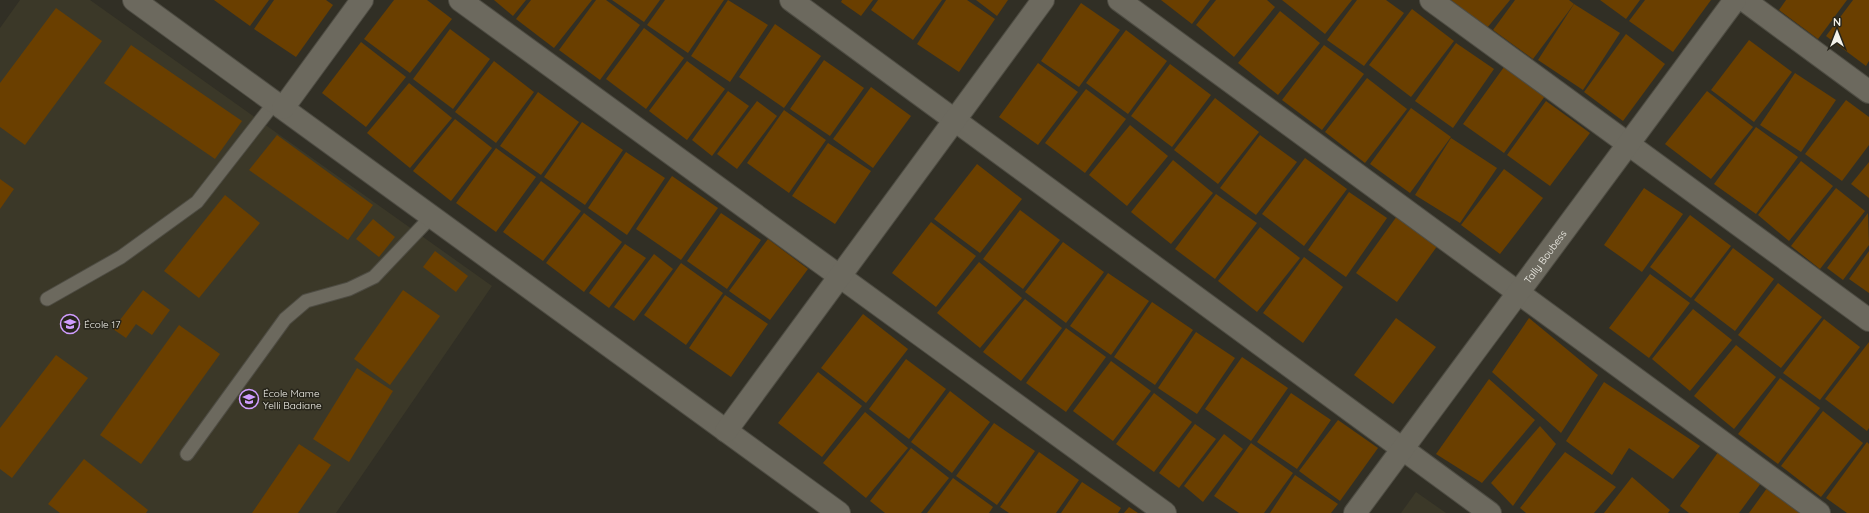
<svg xmlns="http://www.w3.org/2000/svg" width="1869" height="513" viewBox="0 0 1869 513" font-family="Quicksand,sans-serif">
<rect width="100%" height="100%" fill="#312f25"/>
<g fill="#3b3828">
<path d="M 20,0 L 90,0 L 492,286 L 336,513 L 0,513 L 0,28 Z"/>
<path d="M 1416,492 L 1446,513 L 1401,513 Z"/>
</g>
<g fill="#6a3f00">
<path d="M 214,0 L 269,0 L 250,26 Z"/>
<path d="M 274,0 L 326,0 L 333,5 L 296,57 L 254,29 Z"/>
<path d="M 394,0 L 427,0 L 452,19 L 410,73 L 364,39 Z"/>
<path d="M 494,0 L 526,0 L 513,16 Z"/>
<path d="M 531,0 L 592,0 L 554,48 L 516,19 Z"/>
<path d="M 596,0 L 606,0 L 640,25 L 600,80 L 559,50 Z"/>
<path d="M 612,0 L 660,0 L 644,22 Z"/>
<path d="M 665,0 L 724,0 L 688,53 L 647,25 Z"/>
<path d="M 728,0 L 768,25 L 730,82 L 691,56 Z"/>
<path d="M 842,0 L 873,0 L 861,16 L 841,2 Z"/>
<path d="M 878,0 L 942,0 L 913,40 L 871,10 Z"/>
<path d="M 946,0 L 967,0 L 995,19 L 959,72 L 917,44 Z"/>
<path d="M 976,0 L 1008,0 L 997,16 Z"/>
<path d="M 1161,0 L 1210,0 L 1192,24 Z"/>
<path d="M 1216,0 L 1267,0 L 1275,7 L 1234,57 L 1196,25 Z"/>
<path d="M 1282,0 L 1352,0 L 1325,34 Z"/>
<path d="M 1357,0 L 1386,0 L 1404,13 L 1364,66 L 1327,40 Z"/>
<path d="M 1451,0 L 1510,0 L 1487,28 Z"/>
<path d="M 1515,0 L 1569,0 L 1574,4 L 1533,59 L 1493,30 Z"/>
<path d="M 1600,0 L 1640,0 L 1626,19 Z"/>
<path d="M 1645,0 L 1711,0 L 1673,52 L 1629,21 Z"/>
<path d="M 1786,0 L 1847,0 L 1818,39 L 1779,10 Z"/>
<path d="M 1853,0 L 1869,0 L 1869,61 L 1866,66 L 1826,36 Z"/>
<path d="M 1081,3 L 1120,30 L 1079,87 L 1041,61 Z"/>
<path d="M 1574,4 L 1620,33 L 1583,90 L 1538,60 Z"/>
<path d="M 56,8 L 102,41 L 25,145 L 0,127 L 0,83 Z"/>
<path d="M 1412,9 L 1454,41 L 1411,97 L 1369,65 Z"/>
<path d="M 1280,11 L 1320,43 L 1278,95 L 1238,63 Z"/>
<path d="M 775,24 L 821,56 L 784,108 L 739,77 Z"/>
<path d="M 644,28 L 684,58 L 646,109 L 606,79 Z"/>
<path d="M 450,29 L 490,59 L 453,109 L 413,79 Z"/>
<path d="M 1126,30 L 1167,61 L 1128,114 L 1086,83 Z"/>
<path d="M 1626,34 L 1665,64 L 1623,121 L 1584,92 Z"/>
<path d="M 1749,40 L 1792,72 L 1754,122 L 1711,90 Z"/>
<path d="M 361,42 L 406,77 L 366,127 L 322,93 Z"/>
<path d="M 1456,43 L 1494,69 L 1453,128 L 1415,101 Z"/>
<path d="M 131,45 L 242,121 L 215,159 L 104,83 Z"/>
<path d="M 1324,45 L 1364,74 L 1322,130 L 1282,100 Z"/>
<path d="M 824,60 L 864,88 L 830,136 L 790,109 Z"/>
<path d="M 494,61 L 534,92 L 496,143 L 455,112 Z"/>
<path d="M 687,61 L 725,89 L 687,140 L 649,111 Z"/>
<path d="M 1038,63 L 1078,92 L 1038,145 L 999,117 Z"/>
<path d="M 1170,64 L 1211,95 L 1172,147 L 1131,116 Z"/>
<path d="M 1504,67 L 1545,96 L 1504,153 L 1463,124 Z"/>
<path d="M 1795,73 L 1836,100 L 1801,152 L 1760,125 Z"/>
<path d="M 1367,78 L 1407,109 L 1365,163 L 1325,132 Z"/>
<path d="M 409,83 L 452,118 L 410,168 L 367,133 Z"/>
<path d="M 871,87 L 911,116 L 873,168 L 833,139 Z"/>
<path d="M 1086,89 L 1126,119 L 1085,173 L 1045,143 Z"/>
<path d="M 728,91 L 749,106 L 712,156 L 692,140 Z"/>
<path d="M 1707,91 L 1753,127 L 1711,179 L 1665,144 Z"/>
<path d="M 538,92 L 579,122 L 541,175 L 500,146 Z"/>
<path d="M 1215,98 L 1259,132 L 1218,184 L 1174,150 Z"/>
<path d="M 1846,100 L 1869,117 L 1869,145 L 1842,181 L 1805,154 Z"/>
<path d="M 757,101 L 777,116 L 737,169 L 717,154 Z"/>
<path d="M 1546,101 L 1590,133 L 1550,186 L 1507,155 Z"/>
<path d="M 1411,108 L 1451,137 L 1410,193 L 1370,164 Z"/>
<path d="M 784,110 L 826,140 L 789,193 L 747,163 Z"/>
<path d="M 455,119 L 492,148 L 451,201 L 413,171 Z"/>
<path d="M 582,122 L 623,150 L 585,205 L 544,177 Z"/>
<path d="M 1130,125 L 1168,156 L 1127,206 L 1089,175 Z"/>
<path d="M 1756,127 L 1798,157 L 1756,214 L 1714,184 Z"/>
<path d="M 277,135 L 373,205 L 348,240 L 249,170 Z"/>
<path d="M 1260,135 L 1297,162 L 1256,215 L 1220,188 Z"/>
<path d="M 1451,138 L 1497,168 L 1460,223 L 1415,195 Z"/>
<path d="M 828,143 L 871,171 L 835,224 L 792,196 Z"/>
<path d="M 496,148 L 536,177 L 496,232 L 456,203 Z"/>
<path d="M 626,152 L 665,178 L 627,235 L 588,208 Z"/>
<path d="M 1305,158 L 1347,189 L 1304,246 L 1262,214 Z"/>
<path d="M 1173,160 L 1213,193 L 1171,244 L 1131,212 Z"/>
<path d="M 1801,161 L 1833,186 L 1789,241 L 1758,215 Z"/>
<path d="M 1869,162 L 1869,198 L 1851,184 Z"/>
<path d="M 977,164 L 1022,199 L 980,253 L 934,219 Z"/>
<path d="M 1504,169 L 1543,198 L 1500,254 L 1461,225 Z"/>
<path d="M 672,176 L 718,208 L 681,260 L 636,229 Z"/>
<path d="M 0,179 L 14,189 L 0,209 Z"/>
<path d="M 541,181 L 581,211 L 543,261 L 503,232 Z"/>
<path d="M 1644,188 L 1683,214 L 1642,272 L 1604,245 Z"/>
<path d="M 1836,188 L 1865,211 L 1820,269 L 1791,246 Z"/>
<path d="M 1349,192 L 1387,218 L 1346,277 L 1308,250 Z"/>
<path d="M 1216,194 L 1257,223 L 1215,279 L 1175,249 Z"/>
<path d="M 225,195 L 260,223 L 199,298 L 164,271 Z"/>
<path d="M 1020,210 L 1060,240 L 1023,289 L 983,259 Z"/>
<path d="M 584,213 L 622,242 L 584,292 L 546,263 Z"/>
<path d="M 721,213 L 761,240 L 727,289 L 687,261 Z"/>
<path d="M 1868,213 L 1869,245 L 1843,280 L 1827,268 Z"/>
<path d="M 1690,215 L 1731,246 L 1691,298 L 1650,267 Z"/>
<path d="M 1397,216 L 1438,245 L 1397,302 L 1356,273 Z"/>
<path d="M 373,219 L 395,237 L 379,257 L 356,239 Z"/>
<path d="M 931,222 L 976,256 L 936,307 L 892,273 Z"/>
<path d="M 1260,227 L 1300,258 L 1257,312 L 1218,281 Z"/>
<path d="M 768,239 L 808,269 L 770,320 L 729,291 Z"/>
<path d="M 1063,242 L 1104,272 L 1066,323 L 1025,292 Z"/>
<path d="M 625,244 L 646,258 L 609,308 L 589,293 Z"/>
<path d="M 1733,248 L 1774,279 L 1735,331 L 1694,300 Z"/>
<path d="M 435,251 L 468,276 L 456,292 L 423,267 Z"/>
<path d="M 1869,251 L 1869,293 L 1849,279 Z"/>
<path d="M 654,254 L 673,269 L 634,321 L 614,307 Z"/>
<path d="M 1304,257 L 1343,287 L 1303,343 L 1263,313 Z"/>
<path d="M 979,262 L 1022,298 L 980,348 L 937,313 Z"/>
<path d="M 681,263 L 723,293 L 686,345 L 644,315 Z"/>
<path d="M 1108,273 L 1149,301 L 1111,355 L 1070,326 Z"/>
<path d="M 1650,274 L 1690,303 L 1649,358 L 1609,328 Z"/>
<path d="M 1778,283 L 1822,317 L 1781,368 L 1738,335 Z"/>
<path d="M 143,290 L 170,310 L 152,335 L 136,324 L 126,338 L 113,329 Z"/>
<path d="M 403,290 L 440,316 L 390,385 L 354,359 Z"/>
<path d="M 725,295 L 768,324 L 731,377 L 689,348 Z"/>
<path d="M 1025,299 L 1062,328 L 1021,381 L 983,352 Z"/>
<path d="M 1152,302 L 1193,330 L 1155,385 L 1114,357 Z"/>
<path d="M 1693,309 L 1732,340 L 1690,391 L 1652,359 Z"/>
<path d="M 863,314 L 908,349 L 866,403 L 821,368 Z"/>
<path d="M 1396,318 L 1436,347 L 1393,404 L 1354,375 Z"/>
<path d="M 1529,318 L 1598,375 L 1561,433 L 1492,372 Z"/>
<path d="M 1824,319 L 1860,347 L 1820,400 L 1783,373 Z"/>
<path d="M 179,325 L 220,354 L 141,464 L 100,435 Z"/>
<path d="M 1066,328 L 1106,357 L 1066,412 L 1026,383 Z"/>
<path d="M 1196,332 L 1235,358 L 1197,414 L 1158,388 Z"/>
<path d="M 1869,342 L 1869,428 L 1867,431 L 1825,399 Z"/>
<path d="M 1736,345 L 1776,377 L 1734,429 L 1694,396 Z"/>
<path d="M 56,355 L 88,378 L 12,478 L 0,469 L 0,428 Z"/>
<path d="M 1242,357 L 1288,388 L 1251,441 L 1205,409 Z"/>
<path d="M 906,359 L 946,389 L 909,439 L 869,409 Z"/>
<path d="M 1111,361 L 1151,391 L 1113,441 L 1073,411 Z"/>
<path d="M 357,368 L 393,391 L 349,462 L 313,439 Z"/>
<path d="M 818,372 L 862,406 L 822,457 L 778,423 Z"/>
<path d="M 1780,378 L 1820,408 L 1778,464 L 1738,434 Z"/>
<path d="M 1489,379 L 1535,420 L 1482,483 L 1436,454 Z"/>
<path d="M 1604,382 L 1700,446 L 1673,479 L 1629,448 L 1612,475 L 1566,441 Z"/>
<path d="M 950,391 L 990,422 L 952,473 L 911,442 Z"/>
<path d="M 1154,393 L 1192,422 L 1154,472 L 1116,444 Z"/>
<path d="M 1291,393 L 1331,420 L 1297,469 L 1257,442 Z"/>
<path d="M 1823,411 L 1863,443 L 1821,497 L 1781,466 Z"/>
<path d="M 865,412 L 908,448 L 866,498 L 823,463 Z"/>
<path d="M 1338,420 L 1378,448 L 1340,501 L 1299,471 Z"/>
<path d="M 994,423 L 1035,451 L 997,505 L 956,476 Z"/>
<path d="M 1195,424 L 1216,439 L 1179,488 L 1159,473 Z"/>
<path d="M 1540,426 L 1556,444 L 1513,506 L 1491,483 Z"/>
<path d="M 1224,434 L 1243,449 L 1203,502 L 1184,486 Z"/>
<path d="M 1867,442 L 1869,444 L 1869,513 L 1847,513 L 1826,498 Z"/>
<path d="M 1251,443 L 1293,473 L 1264,513 L 1239,513 L 1214,496 Z"/>
<path d="M 299,444 L 331,465 L 298,513 L 252,513 Z"/>
<path d="M 911,448 L 949,478 L 921,513 L 885,513 L 870,501 Z"/>
<path d="M 1721,448 L 1764,479 L 1739,513 L 1689,513 L 1680,506 Z"/>
<path d="M 1039,452 L 1079,480 L 1056,513 L 1009,513 L 1000,507 Z"/>
<path d="M 1565,452 L 1616,487 L 1594,513 L 1526,513 L 1520,508 Z"/>
<path d="M 84,459 L 148,510 L 146,513 L 60,513 L 48,504 Z"/>
<path d="M 1295,475 L 1338,504 L 1331,513 L 1270,513 Z"/>
<path d="M 1632,477 L 1670,510 L 1668,513 L 1604,513 Z"/>
<path d="M 953,478 L 993,507 L 989,513 L 927,513 Z"/>
<path d="M 1082,482 L 1121,508 L 1118,513 L 1061,513 Z"/>
<path d="M 1770,484 L 1807,513 L 1749,513 Z"/>
<path d="M 1129,507 L 1138,513 L 1124,513 Z"/>
</g>
<g fill="none" stroke-linecap="round" stroke-linejoin="round">
<defs>
<g id="lane">
<path d="M 47,299 L 121,257 L 197,202 L 275,102"/>
<path d="M 187,454 L 285,319 L 306,301 L 349,289 L 374,277 L 432,216"/>
</g>
<g id="street">
<path d="M 134,0 L 839,513"/>
<path d="M 460,0 L 1165,513"/>
<path d="M 791,0 L 1490,513"/>
<path d="M 1119,0 L 1819,513"/>
<path d="M 1431,0 L 1869,320"/>
<path d="M 1744,0 L 1869,92"/>
<path d="M 283,108 L 362,0"/>
<path d="M 726,431 L 1043,0"/>
</g>
<g id="secondary">
<path id="s1" d="M 1355,513 L 1735,0"/>
</g>
</defs>
<use href="#lane" stroke="#4e4c43" stroke-width="15"/>
<use href="#street" stroke="#4e4c43" stroke-width="24"/>
<use href="#secondary" stroke="#4e4c43" stroke-width="24"/>
<use href="#lane" stroke="#6c695e" stroke-width="13"/>
<use href="#street" stroke="#6c695e" stroke-width="22"/>
<use href="#secondary" stroke="#6c695e" stroke-width="22"/>
</g>
<defs>
<symbol id="school-ring" viewBox="-11 -11 22 22"><circle r="9.5" fill="#27251b" stroke="#d09dff" stroke-width="1.5"/><path d="M0-5L7-2L0 1L-7-2ZM-4 1L0 2.5L4 1V4Q0 6-4 4Z" fill="#d09dff"/></symbol>
</defs>
<g fill-rule="evenodd">
<use href="#school-ring" x="59" y="313" width="22" height="22"/>
<use href="#school-ring" x="238" y="388" width="22" height="22"/>
</g>
<g text-anchor="middle" dominant-baseline="central" stroke-width="3" stroke-linejoin="round" paint-order="stroke">
<g font-size="10" fill="#f4f3ec" stroke="#27251b">
<text stroke="none"><textPath href="#s1" startOffset="319">Tally Boubess</textPath></text>
</g>
<g font-size="10" fill="#f4f3ec" stroke="#27251b" text-anchor="start">
<text x="84" y="324">École 17</text>
<text x="263" y="393">École Mame<tspan x="263" dy="12">Yelli Badiane</tspan></text>
</g>
</g>
<g transform="translate(1837 32)" stroke="#27251b" stroke-width="3" paint-order="stroke">
<path d="M0-3L7 15L0 10L-7 15Z" fill="#f4f3ec"/>
<text y="-6" font-size="11" font-weight="bold" text-anchor="middle" fill="#f4f3ec">N</text>
</g>
</svg>
